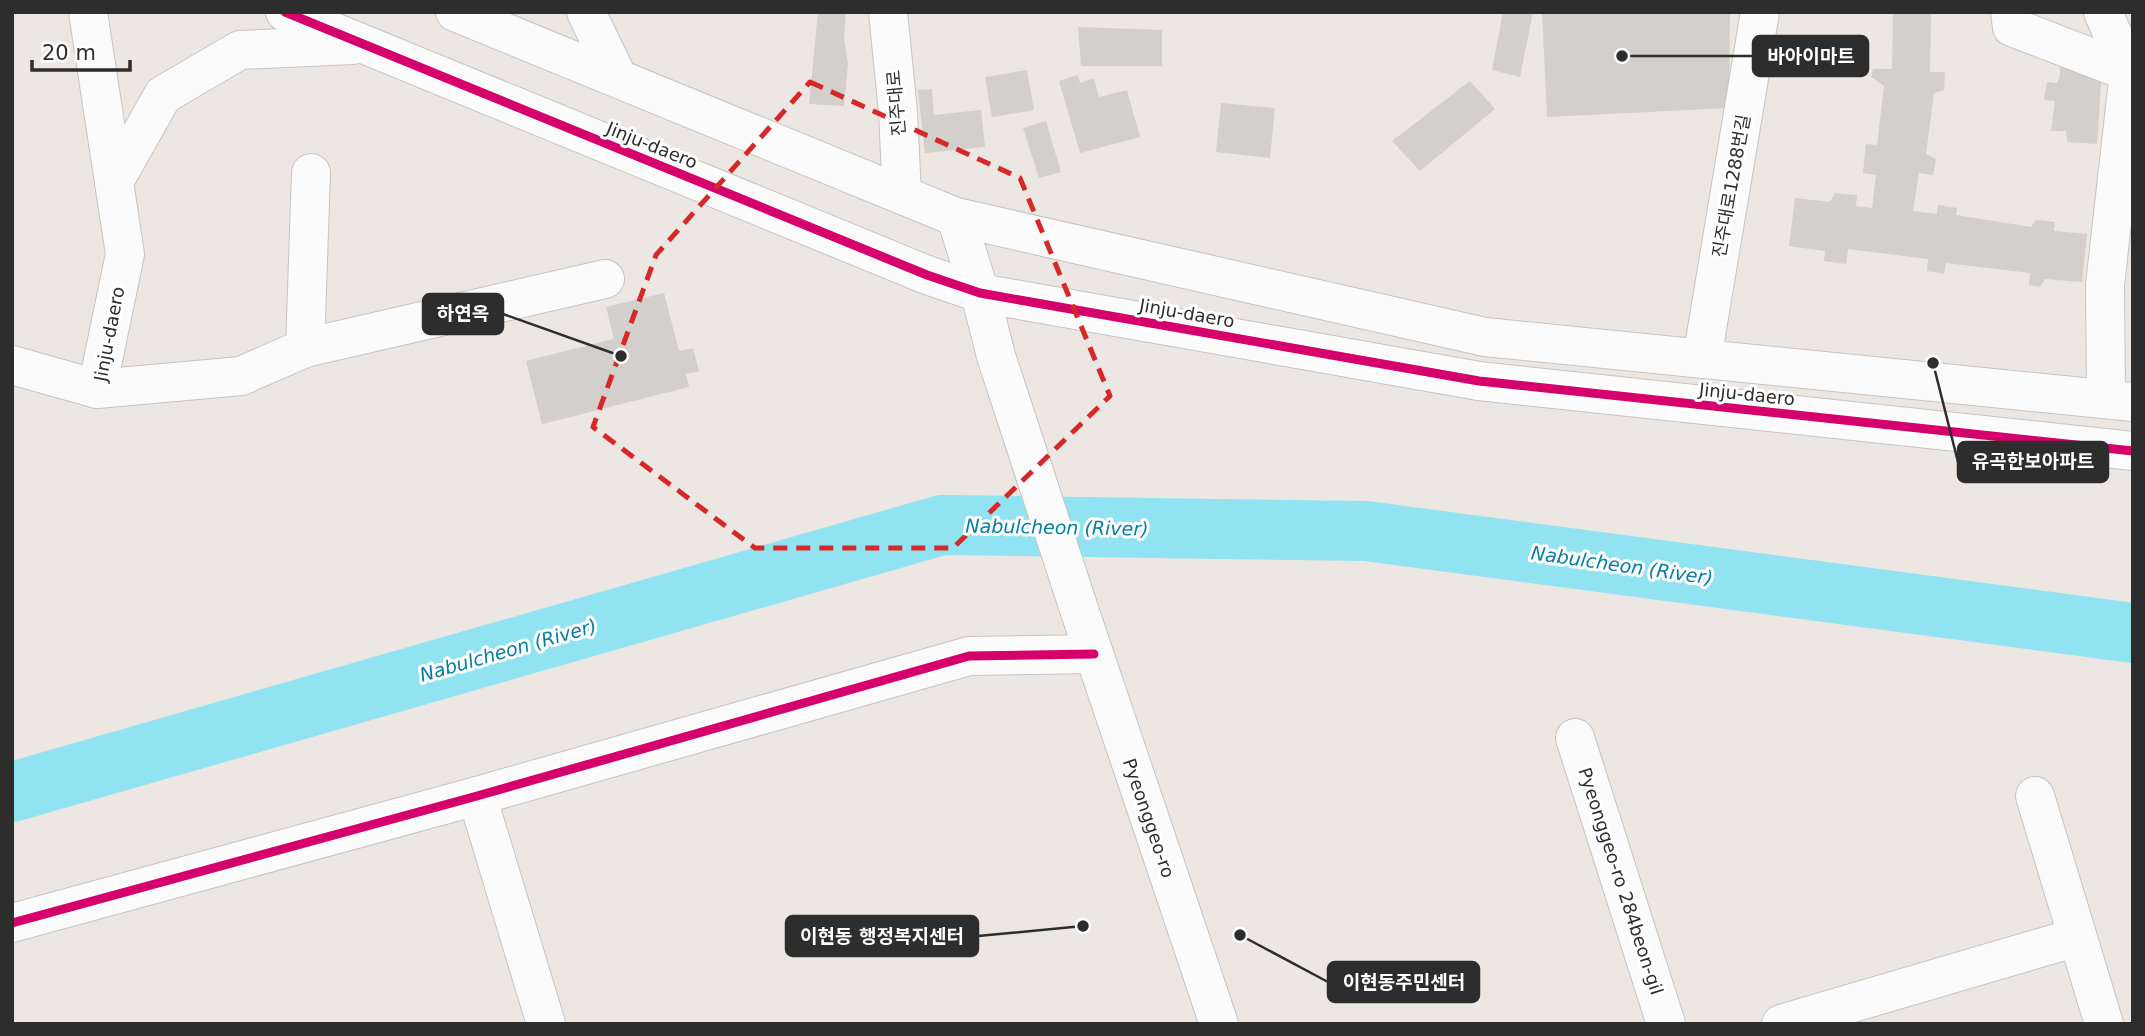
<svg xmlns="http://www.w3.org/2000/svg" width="2145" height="1036" viewBox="0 0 2145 1036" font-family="'DejaVu Sans','Noto Sans KR',sans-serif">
<rect width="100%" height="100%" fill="#ece7e2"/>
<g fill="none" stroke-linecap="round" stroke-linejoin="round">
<path stroke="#92e3f1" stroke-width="60" d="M 12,792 L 942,525 L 1366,531 L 2133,633"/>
</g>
<g fill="#d2cfcc">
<path d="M 818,12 L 846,12 L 844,37 L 848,64 L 844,106 L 809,104 Z"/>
<path d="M 1503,12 L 1533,12 L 1520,77 L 1492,70 Z"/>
<path d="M 1542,12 L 1730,12 L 1729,108 L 1547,117 Z"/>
<path d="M 1893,12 L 1931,12 L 1930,72 L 1945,72 L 1944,90 L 1934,93 L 1926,154 L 1936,159 L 1933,175 L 1919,173 L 1913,211 L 1937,214 L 1938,205 L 1957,208 L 1956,215 L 2031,227 L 2036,220 L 2055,222 L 2054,231 L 2087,234 L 2082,282 L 2045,279 L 2040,287 L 2029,285 L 2030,273 L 1946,263 L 1944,274 L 1927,271 L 1928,259 L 1848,249 L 1846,264 L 1824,261 L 1825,251 L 1789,246 L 1795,198 L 1830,202 L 1835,193 L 1857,195 L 1856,206 L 1872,208 L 1876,175 L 1863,173 L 1866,144 L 1877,145 L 1884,86 L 1871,77 L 1873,69 L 1892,69 Z"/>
<path d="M 1078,27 L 1162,30 L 1162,66 L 1081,66 Z"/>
<path d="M 2060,60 L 2102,67 L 2097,144 L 2067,142 L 2066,131 L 2051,131 L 2055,101 L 2044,100 L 2047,82 L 2057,83 L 2060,76 Z"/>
<path d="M 1027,70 L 1034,110 L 992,117 L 985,77 Z"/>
<path d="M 1078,75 L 1080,83 L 1094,78 L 1099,97 L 1127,90 L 1140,137 L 1080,153 L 1059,81 Z"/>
<path d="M 1470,81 L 1495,109 L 1420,171 L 1392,141 Z"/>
<path d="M 932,89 L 934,115 L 981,110 L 985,147 L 925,153 L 918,90 Z"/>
<path d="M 1221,103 L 1275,108 L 1270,158 L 1216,152 Z"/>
<path d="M 1046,121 L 1061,172 L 1039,178 L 1023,128 Z"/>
<path d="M 664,293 L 679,351 L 693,348 L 699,371 L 686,374 L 689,387 L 542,424 L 526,361 L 614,339 L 606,307 Z"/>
</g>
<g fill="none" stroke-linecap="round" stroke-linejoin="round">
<defs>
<g id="minor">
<path d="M 88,12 L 125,254 L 97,389"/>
<path d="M 285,12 L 927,275 L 980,293 L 1479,381 L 2133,451"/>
<path d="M 455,12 L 956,217 L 1485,337 L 2133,402"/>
<path d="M 586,12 L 618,78"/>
<path d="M 888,12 L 898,112 L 902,195"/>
<path d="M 2010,12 L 2012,27 L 2129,72 L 2105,285 L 2106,399"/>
<path d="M 2103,12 L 2129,72 L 2133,76"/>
<path d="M 114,182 L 163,95 L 240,50 L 353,45"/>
<path d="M 956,217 L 980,293 L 996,356 L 1080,612 L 1219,1024"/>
<path d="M 305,348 L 311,173"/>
<path d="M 1702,359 L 1760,12"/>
<path d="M 12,365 L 97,389 L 241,376 L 305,348 L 605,279"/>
<path d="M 1575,738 L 1666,1024"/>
<path d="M 477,796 L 546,1024"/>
<path d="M 2035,796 L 2104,1024"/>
<path d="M 12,923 L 477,796 L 969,656 L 1094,654"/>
<path d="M 1781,1024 L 2077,937"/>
</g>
</defs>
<use href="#minor" stroke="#c5c4c3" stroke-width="40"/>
<use href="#minor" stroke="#fcfbfb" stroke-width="38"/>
<defs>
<g id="cycleway">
<path d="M 285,12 L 927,275 L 980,293 L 1479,381 L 2133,451"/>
<path d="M 12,923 L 477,796 L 969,656 L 1094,654"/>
</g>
</defs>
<use href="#cycleway" stroke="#fff" stroke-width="13"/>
<use href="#cycleway" stroke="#d6006c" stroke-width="9"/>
</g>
<path fill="none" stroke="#d62828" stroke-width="5" stroke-dasharray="14 9" stroke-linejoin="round" d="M 810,82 L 1020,178 L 1110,396 L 953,548 L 755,548 L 593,427 L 656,255 Z"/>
<g text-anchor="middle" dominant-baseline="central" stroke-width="6" stroke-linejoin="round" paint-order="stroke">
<g font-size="18" fill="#2d2d2d" stroke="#fff">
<text transform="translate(896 103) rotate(-95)">진주대로</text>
<text transform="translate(652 145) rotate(22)">Jinju-daero</text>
<text transform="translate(1731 186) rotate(-80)">진주대로1288번길</text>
<text transform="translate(1187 313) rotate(10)">Jinju-daero</text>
<text transform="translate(109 334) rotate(-79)">Jinju-daero</text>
<text transform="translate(1747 394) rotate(6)">Jinju-daero</text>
<text transform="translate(1149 818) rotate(71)">Pyeonggeo-ro</text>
<text transform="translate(1621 881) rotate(72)">Pyeonggeo-ro 284beon-gil</text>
</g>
<g font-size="19" font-style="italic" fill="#067da1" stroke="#fff">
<text transform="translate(1057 527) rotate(1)">Nabulcheon (River)</text>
<text transform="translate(1622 565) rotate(8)">Nabulcheon (River)</text>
<text transform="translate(508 650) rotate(-16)">Nabulcheon (River)</text>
</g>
</g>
<path fill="none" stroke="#2d2d2d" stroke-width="2.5" d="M1622 56L1753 56M621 356L503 314M1933 363L1958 462M1083 926L978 936M1240 935L1328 982"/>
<g fill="#2d2d2d" stroke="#fff" stroke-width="2.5">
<circle cx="1622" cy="56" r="7"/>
<circle cx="621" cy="356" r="7"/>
<circle cx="1933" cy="363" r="7"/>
<circle cx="1083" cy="926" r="7"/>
<circle cx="1240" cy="935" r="7"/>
</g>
<g fill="#2d2d2d" stroke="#2d2d2d" stroke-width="2.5">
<rect x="1753" y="36" width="115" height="40" rx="7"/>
<rect x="423" y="294" width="80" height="40" rx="7"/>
<rect x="1958" y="442" width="150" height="40" rx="7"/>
<rect x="786" y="916" width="192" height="40" rx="7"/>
<rect x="1328" y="962" width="151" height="40" rx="7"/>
</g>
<g font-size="19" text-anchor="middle" font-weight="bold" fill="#fff">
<text x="1811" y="63">바아이마트</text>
<text x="463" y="320">하연옥</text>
<text x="2033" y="468">유곡한보아파트</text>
<text x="882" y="943">이현동 행정복지센터</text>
<text x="1404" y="989">이현동주민센터</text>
</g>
<rect width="2145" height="1036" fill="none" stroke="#2d2d2d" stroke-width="28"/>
<path d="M32 60v10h98v-10" fill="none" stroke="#2d2d2d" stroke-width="3.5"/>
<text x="42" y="60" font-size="21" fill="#2d2d2d" stroke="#ffffff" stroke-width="5" paint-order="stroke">20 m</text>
</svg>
